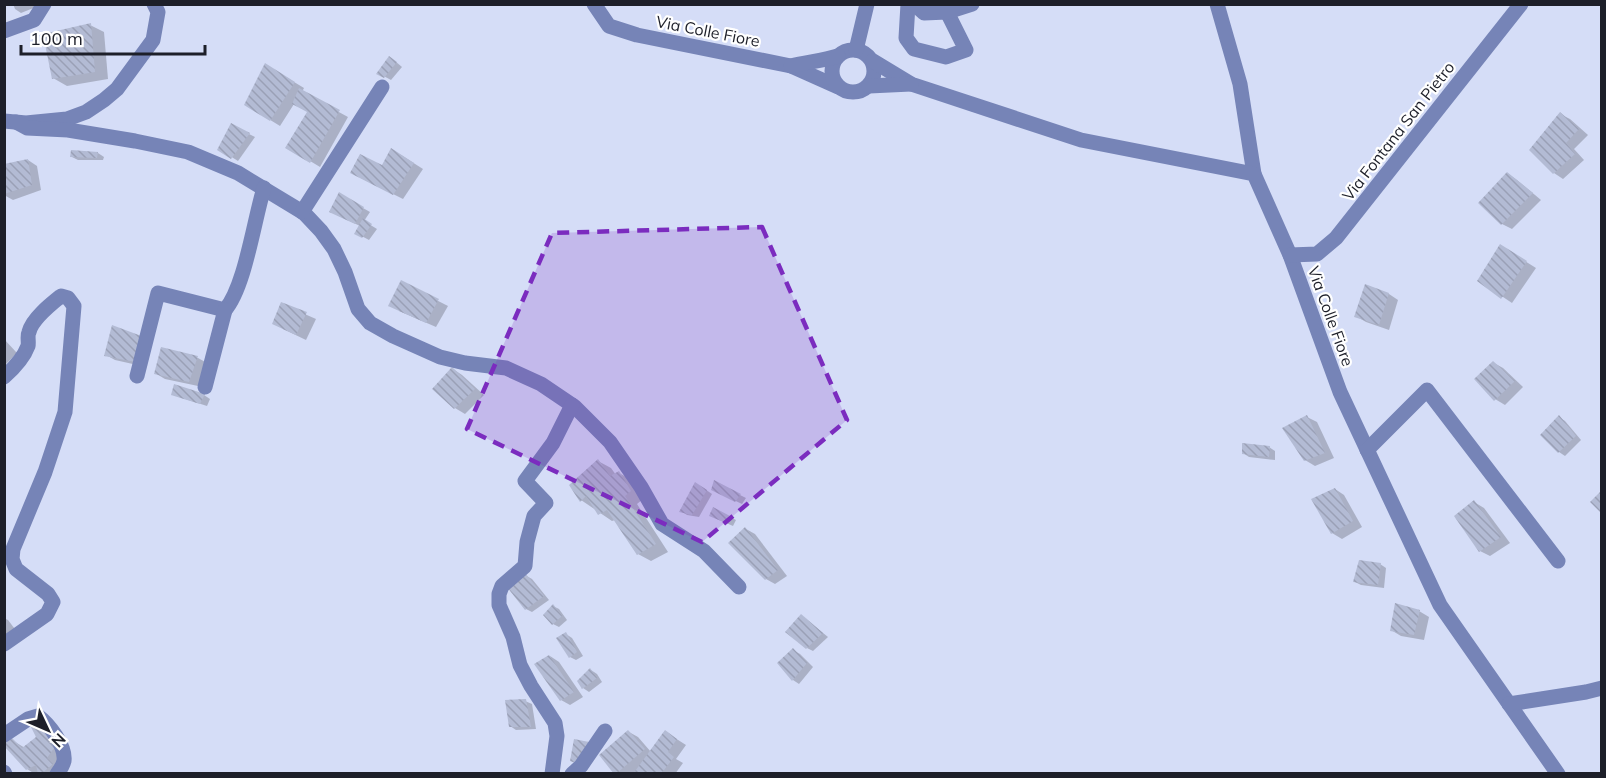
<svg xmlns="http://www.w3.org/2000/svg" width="1606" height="778" viewBox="0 0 1606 778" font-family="Mulish,sans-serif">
<defs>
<pattern id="building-back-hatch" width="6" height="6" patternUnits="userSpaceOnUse" patternTransform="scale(1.5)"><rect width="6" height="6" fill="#b3bbd4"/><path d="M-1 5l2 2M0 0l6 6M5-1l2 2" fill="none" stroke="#9aa0b6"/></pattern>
</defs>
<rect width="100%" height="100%" fill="#d5ddf7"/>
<g fill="#0003">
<path d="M 13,4 L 36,4 L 36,7 L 21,13 L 15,9 Z"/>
<path d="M 90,25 L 104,32 L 108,79 L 67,86 L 53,78 Z"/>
<path d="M 395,61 L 402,67 L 391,80 L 378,73 Z"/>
<path d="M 266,65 L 304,88 L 302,92 L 348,117 L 320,167 L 287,147 L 309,112 L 294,104 L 280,126 L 246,105 Z"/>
<path d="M 1560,114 L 1570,119 L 1588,135 L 1574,149 L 1584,160 L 1563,179 L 1554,173 Z"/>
<path d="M 249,134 L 255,137 L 238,161 L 219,149 Z"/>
<path d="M 72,152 L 98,153 L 104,157 L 103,160 L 78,160 L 72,157 Z"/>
<path d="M 401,155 L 423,169 L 403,199 L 361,178 Z"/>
<path d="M 28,160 L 37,166 L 41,190 L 13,200 L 4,195 L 4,165 Z"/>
<path d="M 1508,174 L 1517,180 L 1541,200 L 1512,229 L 1502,224 L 1480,203 Z"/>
<path d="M 340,195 L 370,212 L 364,221 L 377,229 L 369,240 L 356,233 L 360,226 L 337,215 Z"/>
<path d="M 1510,252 L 1536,268 L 1512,303 L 1479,281 Z"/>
<path d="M 401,282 L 448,306 L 436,327 L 399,311 Z"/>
<path d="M 1366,285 L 1389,294 L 1398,300 L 1389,330 L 1366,322 L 1356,316 Z"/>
<path d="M 282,304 L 316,319 L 306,340 L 283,329 Z"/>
<path d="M 4,339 L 17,353 L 4,366 Z"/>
<path d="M 143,339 L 146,367 L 115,360 L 106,355 Z"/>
<path d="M 162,349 L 198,358 L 207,363 L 198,386 L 165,379 L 155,373 Z"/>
<path d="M 1494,363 L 1503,368 L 1523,387 L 1505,405 L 1495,399 Z"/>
<path d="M 453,369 L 462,375 L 484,395 L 465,414 L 455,408 Z"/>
<path d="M 204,395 L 210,399 L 207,406 L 179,397 Z"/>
<path d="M 1307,417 L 1317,422 L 1334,458 L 1315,466 L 1305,460 Z"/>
<path d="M 1559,417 L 1565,421 L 1581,440 L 1565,456 L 1559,452 L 1542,435 Z"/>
<path d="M 1269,447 L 1275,451 L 1275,460 L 1249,457 L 1243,453 Z"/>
<path d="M 598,461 L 611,468 L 616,475 L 619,473 L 632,480 L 643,499 L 637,504 L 668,552 L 651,561 L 638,554 L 615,520 L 612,521 L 581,500 Z"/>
<path d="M 715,483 L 740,495 L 746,498 L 742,504 L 719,493 Z"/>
<path d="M 702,487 L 712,494 L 699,517 L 687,515 L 681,511 Z"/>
<path d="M 1335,489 L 1344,495 L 1362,527 L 1342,539 L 1332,533 Z"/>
<path d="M 1474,502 L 1484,508 L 1510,543 L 1490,556 L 1480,551 Z"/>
<path d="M 714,509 L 736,520 L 733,526 L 717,519 Z"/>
<path d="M 746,529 L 755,534 L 787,576 L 775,584 L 766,579 Z"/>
<path d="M 1380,564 L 1386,568 L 1384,588 L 1361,585 L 1355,582 Z"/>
<path d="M 525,575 L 532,579 L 549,600 L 532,612 L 526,609 Z"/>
<path d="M 553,606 L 559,609 L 567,620 L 559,627 L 553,624 L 545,615 Z"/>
<path d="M 1419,611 L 1429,617 L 1424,640 L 1401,636 L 1391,630 Z"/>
<path d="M 802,616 L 828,637 L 813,651 L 807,648 Z"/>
<path d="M 4,618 L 8,620 L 21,637 L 4,648 Z"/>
<path d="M 566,634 L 572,638 L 583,656 L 576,660 L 570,657 Z"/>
<path d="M 793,650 L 800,654 L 813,667 L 799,684 L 793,680 Z"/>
<path d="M 550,656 L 559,662 L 583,697 L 570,705 L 561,700 Z"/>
<path d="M 591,670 L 597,674 L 602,682 L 589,692 L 583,688 Z"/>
<path d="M 525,701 L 532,704 L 536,729 L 516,730 L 510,726 Z"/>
<path d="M 39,722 L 63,754 L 57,774 L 35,774 L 27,769 L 12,740 L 25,748 L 38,738 Z"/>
<path d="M 629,732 L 638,737 L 651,752 L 675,738 L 686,745 L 676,759 L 683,763 L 675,774 L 616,774 Z"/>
</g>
<g fill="url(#building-back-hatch)">
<path d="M 91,23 L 95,72 L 52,79 L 43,34 Z"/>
<path d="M 389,56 L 397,62 L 384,78 L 376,74 Z"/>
<path d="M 265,63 L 295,82 L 270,121 L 244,105 Z"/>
<path d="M 299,88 L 340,110 L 310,163 L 285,148 L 307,112 L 292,104 Z"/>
<path d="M 1560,112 L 1579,129 L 1566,143 L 1575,154 L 1553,174 L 1529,150 Z"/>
<path d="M 231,123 L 250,133 L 231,159 L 217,150 Z"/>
<path d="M 391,148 L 414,163 L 393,195 L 350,173 L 360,154 L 382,165 Z"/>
<path d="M 71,150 L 98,152 L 97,158 L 70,157 Z"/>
<path d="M 28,159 L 32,185 L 4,194 L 4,164 Z"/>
<path d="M 1507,172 L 1533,193 L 1501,225 L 1478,203 Z"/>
<path d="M 339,192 L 364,207 L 355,224 L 329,212 Z"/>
<path d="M 363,218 L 372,224 L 362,238 L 354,234 Z"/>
<path d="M 1500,244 L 1527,261 L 1501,299 L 1477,281 Z"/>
<path d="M 401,280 L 439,299 L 426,323 L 388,306 Z"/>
<path d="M 1365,284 L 1389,293 L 1379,325 L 1354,317 Z"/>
<path d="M 281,302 L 307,312 L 296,335 L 272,324 Z"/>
<path d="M 112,325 L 144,337 L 136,362 L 104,356 Z"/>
<path d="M 161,347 L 198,356 L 189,382 L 154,374 Z"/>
<path d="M 1493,361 L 1515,381 L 1494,401 L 1474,379 Z"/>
<path d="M 452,367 L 475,389 L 454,409 L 432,389 Z"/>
<path d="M 174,384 L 205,394 L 200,404 L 171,395 Z"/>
<path d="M 1307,415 L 1325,453 L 1304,461 L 1282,428 Z"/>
<path d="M 1559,415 L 1576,436 L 1558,453 L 1540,435 Z"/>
<path d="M 1242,443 L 1270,446 L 1269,457 L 1242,454 Z"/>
<path d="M 598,459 L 610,476 L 619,471 L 631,491 L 625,496 L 656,544 L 637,555 L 607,510 L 598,515 L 586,496 L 580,502 L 569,485 Z"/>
<path d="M 714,480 L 741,494 L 735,502 L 711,490 Z"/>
<path d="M 695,482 L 707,490 L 692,515 L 679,512 Z"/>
<path d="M 1335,488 L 1353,521 L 1331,534 L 1311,499 Z"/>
<path d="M 1602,490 L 1602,514 L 1590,502 Z"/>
<path d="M 1474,500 L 1501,537 L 1479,552 L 1454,516 Z"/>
<path d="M 713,507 L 730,516 L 726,523 L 709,516 Z"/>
<path d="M 745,527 L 778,570 L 765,580 L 728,543 Z"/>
<path d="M 1359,560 L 1381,563 L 1378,585 L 1353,582 Z"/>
<path d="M 525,573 L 544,596 L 525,610 L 507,587 Z"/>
<path d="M 1395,603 L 1420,610 L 1414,635 L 1390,631 Z"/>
<path d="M 553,604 L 562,616 L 552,625 L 543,615 Z"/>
<path d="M 801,614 L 823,633 L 806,649 L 785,632 Z"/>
<path d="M 566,632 L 577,652 L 569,658 L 556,638 Z"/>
<path d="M 793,648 L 807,663 L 792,681 L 777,663 Z"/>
<path d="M 549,655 L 574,692 L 560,701 L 534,664 Z"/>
<path d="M 590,668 L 597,678 L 582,689 L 577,681 Z"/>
<path d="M 526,699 L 531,727 L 509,727 L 505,700 Z"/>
<path d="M 39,720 L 54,748 L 47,758 L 53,764 L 41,774 L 38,774 L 36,765 L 26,770 L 4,746 L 4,743 L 12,738 L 22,748 L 36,737 L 30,725 Z"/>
<path d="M 628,730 L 645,749 L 616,774 L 614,774 L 599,755 Z"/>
<path d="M 665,730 L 677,739 L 668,752 L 674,757 L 661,774 L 633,774 Z"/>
<path d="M 574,739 L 589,742 L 578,764 L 570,761 Z"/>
</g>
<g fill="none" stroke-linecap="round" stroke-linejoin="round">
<g stroke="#7684b7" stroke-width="15">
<path d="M 594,4 L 609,26 L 637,35 L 791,66 L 838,87"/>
<path d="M 908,4 L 906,38 L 914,49 L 946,57 L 966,50 L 947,12"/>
<path d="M 914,4 L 924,13 L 947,12 L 972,4"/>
<path d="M 1217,4 L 1240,84 L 1254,174"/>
<path d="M 4,31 L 34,20 L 44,4"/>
<circle cx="853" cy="71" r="21"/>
<path d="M 856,50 L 867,4"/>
<path d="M 873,61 L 911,84 L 1081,140 L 1254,174 L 1290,255 L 1340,392 L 1440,605 L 1558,774"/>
<path d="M 791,66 C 806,62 822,61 838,56"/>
<path d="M 869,86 L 911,84"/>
<path d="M 4,121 L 26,123 L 67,119 L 86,112 L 104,100 L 117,89 L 153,40 L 158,12 L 154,4"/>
<path d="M 16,122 L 27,128 L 68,130 L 135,141 L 188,152 L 238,173 L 304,213 L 321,231 L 334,249 L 345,272 L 358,309 L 370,323 L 393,336 L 440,357 L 465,363 L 506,368 L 541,384 L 575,407 L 610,442 L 641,487 L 662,524 L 704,551 L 739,587"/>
<path d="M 302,212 L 382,87"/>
<path d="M 1290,255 L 1317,254 L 1336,238 L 1521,4"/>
<path d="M 137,376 L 158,293 L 225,310 C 245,287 254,220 264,188"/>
<path d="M 4,377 C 13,369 24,357 28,346 C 29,342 27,336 29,332 C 32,319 51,304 61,296 L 68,298 L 74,306 L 65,412 L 45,472 L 13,549 L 12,559 L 16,569 L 48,594 L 53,602 L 47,614 L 4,644"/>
<path d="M 205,387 L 225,310"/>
<path d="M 1367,450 L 1427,390 L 1558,561"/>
<path d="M 1509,704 L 1586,692 L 1602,688"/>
<path d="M 4,735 L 28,719 L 38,716 C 49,724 66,746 64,761 C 63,765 60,770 57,774"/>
<path d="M 4,772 L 5,774"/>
<path d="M 552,774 L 557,736 L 555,723 L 531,686 L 520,665 L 513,637 L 499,605 L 499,594 L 502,586 L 525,566 L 527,542 L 534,516 L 546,503 L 525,481 L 553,443 L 572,405"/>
<path d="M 572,774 L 581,766 L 605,731"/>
</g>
</g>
<path fill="#7b2cbf" fill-opacity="0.2" stroke="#7b2cbf" stroke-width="4.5" stroke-dasharray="12 8" stroke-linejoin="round" d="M 762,227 L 847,420 L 702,542 L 467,429 L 552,233 Z"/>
<g text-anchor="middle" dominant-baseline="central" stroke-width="4.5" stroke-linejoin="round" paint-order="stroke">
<g font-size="16" fill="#1d1f29" stroke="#fff">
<text transform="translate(708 31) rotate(11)">Via Colle Fiore</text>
<text transform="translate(1398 131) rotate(-52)">Via Fontana San Pietro</text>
<text transform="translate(1331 316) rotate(70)">Via Colle Fiore</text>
</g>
</g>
<rect width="1606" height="778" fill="none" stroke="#1d1f29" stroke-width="12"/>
<g transform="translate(48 730) rotate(134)" stroke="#ffffff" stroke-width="4.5" paint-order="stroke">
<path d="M0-4.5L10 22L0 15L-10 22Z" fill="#1d1f29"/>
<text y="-9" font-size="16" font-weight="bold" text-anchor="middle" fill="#1d1f29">N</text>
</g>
<path d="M21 45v9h184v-9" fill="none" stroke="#1d1f29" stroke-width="3"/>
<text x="30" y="45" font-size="18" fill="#1d1f29" stroke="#ffffff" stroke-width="4.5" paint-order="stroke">100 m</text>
</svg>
